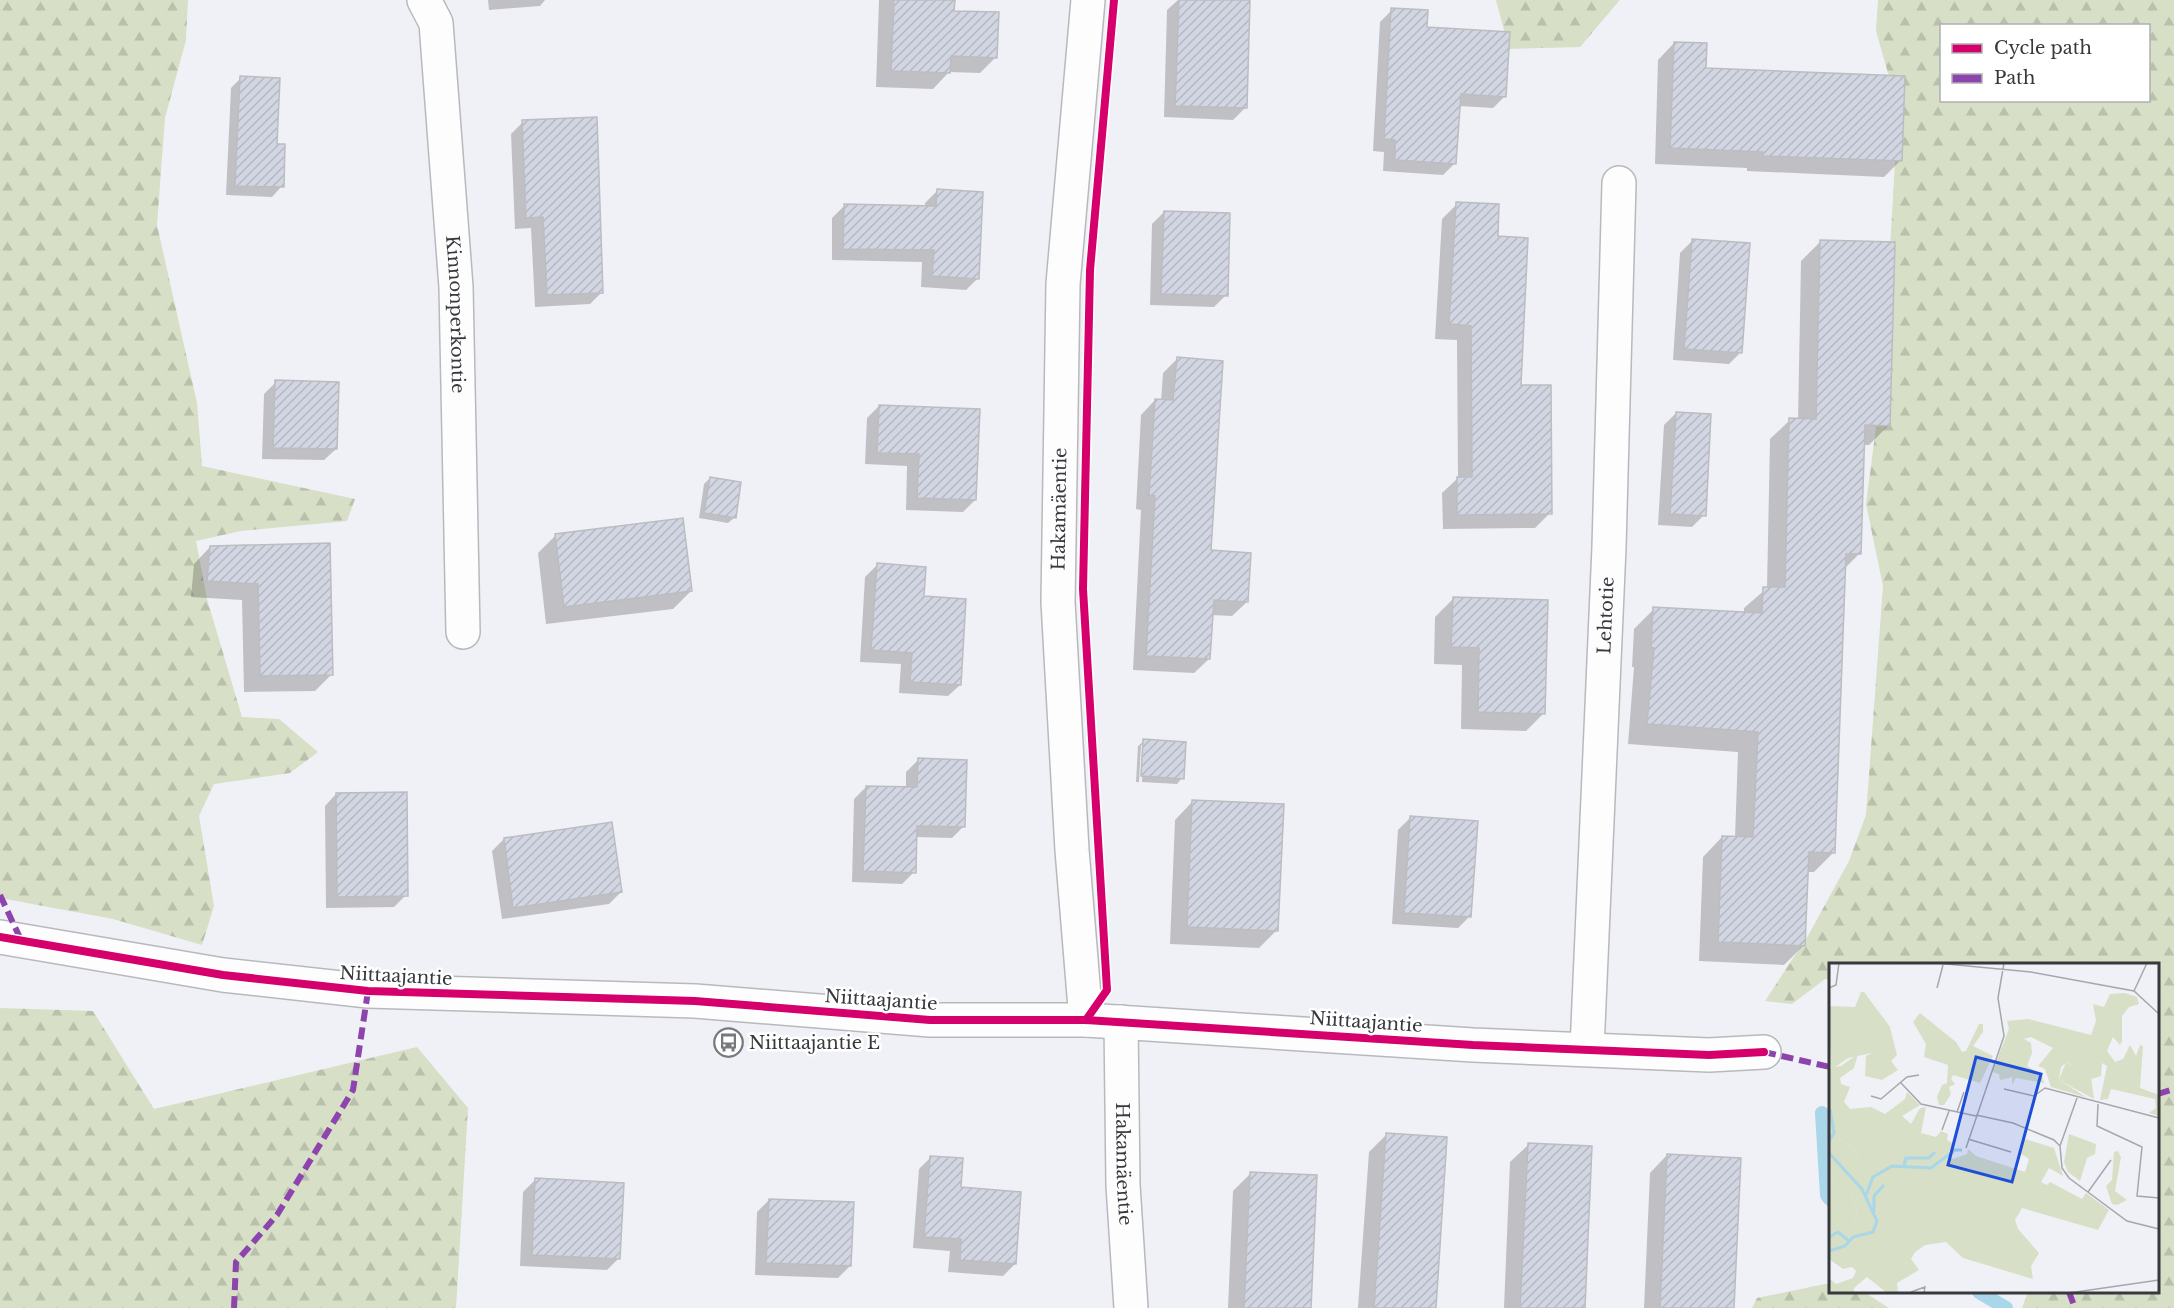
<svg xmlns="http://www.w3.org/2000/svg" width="2174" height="1308" viewBox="0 0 2174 1308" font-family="'Libre Baskerville',serif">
<defs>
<pattern id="forest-firs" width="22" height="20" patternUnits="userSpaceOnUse" patternTransform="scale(1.5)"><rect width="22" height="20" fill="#d7dfc6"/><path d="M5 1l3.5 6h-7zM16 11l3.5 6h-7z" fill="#b9c0ab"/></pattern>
<pattern id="building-hatch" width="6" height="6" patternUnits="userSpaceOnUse" patternTransform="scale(1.5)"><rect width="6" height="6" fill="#d2d6e2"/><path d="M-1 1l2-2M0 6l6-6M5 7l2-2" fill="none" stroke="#b5b8c3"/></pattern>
</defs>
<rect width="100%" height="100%" fill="#f0f1f6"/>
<g fill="url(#forest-firs)" fill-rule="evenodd">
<path d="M 0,0 L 188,0 L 186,40 L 165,118 L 157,225 L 197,403 L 202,466 L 355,499 L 347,521 L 241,531 L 196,541 L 207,599 L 242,717 L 279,719 L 318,752 L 290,773 L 214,784 L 199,816 L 214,906 L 202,945 L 113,919 L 0,898 Z"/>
<path d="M 1496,0 L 1619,0 L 1619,1 L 1580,47 L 1509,49 Z"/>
<path d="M 1878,0 L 2174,0 L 2174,1308 L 2022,1308 L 2028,1292 L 2158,1292 L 2158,964 L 1830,964 L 1830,980 L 1825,979 L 1792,1004 L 1765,1001 L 1809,934 L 1849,861 L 1866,815 L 1883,586 L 1866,504 L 1883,374 L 1898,108 L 1876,31 ZM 1942,26 L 2148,26 L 2148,100 L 1942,100 Z"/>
<path d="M 0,1008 L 93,1011 L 154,1109 L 417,1047 L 468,1108 L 456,1308 L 0,1308 Z"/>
<path d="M 1830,1283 L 1830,1292 L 1864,1292 L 1889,1308 L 1752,1308 L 1757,1298 Z"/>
</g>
<g fill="#0003">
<path d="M 488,0 L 545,0 L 540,6 L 489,10 Z"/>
<path d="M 879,0 L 953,0 L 952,12 L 996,57 L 980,73 L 949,72 L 933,89 L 876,87 Z"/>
<path d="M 1178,0 L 1248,0 L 1245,108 L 1233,120 L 1164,117 L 1167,10 Z"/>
<path d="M 1392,10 L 1425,28 L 1505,96 L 1493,108 L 1459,106 L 1455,163 L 1443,175 L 1383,171 L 1384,152 L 1373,151 L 1380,22 Z"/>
<path d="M 1674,43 L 1705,70 L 1901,160 L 1884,177 L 1747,171 L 1747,168 L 1655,164 L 1658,60 Z"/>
<path d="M 241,78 L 275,145 L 282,186 L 272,197 L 226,195 L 231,88 Z"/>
<path d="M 523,122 L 602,292 L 590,304 L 535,307 L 531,228 L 515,229 L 511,134 Z"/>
<path d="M 937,191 L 978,278 L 966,290 L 921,287 L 922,262 L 832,260 L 832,218 L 844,206 L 925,207 L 925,203 Z"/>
<path d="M 1457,204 L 1497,238 L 1519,387 L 1550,513 L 1535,528 L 1443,529 L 1442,493 L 1458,478 L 1457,340 L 1435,339 L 1442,219 Z"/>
<path d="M 1164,212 L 1226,295 L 1214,307 L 1150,305 L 1152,224 Z"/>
<path d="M 1692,241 L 1741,352 L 1729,364 L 1673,360 L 1680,253 Z"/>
<path d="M 1821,241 L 1889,425 L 1869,445 L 1863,445 L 1859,554 L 1844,569 L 1833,853 L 1814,872 L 1806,872 L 1804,945 L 1784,965 L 1699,961 L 1703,857 L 1722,837 L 1735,838 L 1738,752 L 1628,744 L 1634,667 L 1632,667 L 1634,629 L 1654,609 L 1744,613 L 1744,608 L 1767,588 L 1770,439 L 1790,420 L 1798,420 L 1801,261 Z"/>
<path d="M 1177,359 L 1210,552 L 1247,602 L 1232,616 L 1211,615 L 1209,659 L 1194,673 L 1133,670 L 1141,510 L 1136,509 L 1141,415 L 1155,400 L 1161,401 L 1163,373 Z"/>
<path d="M 276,382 L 336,449 L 324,460 L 262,459 L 264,394 Z"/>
<path d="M 879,406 L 975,500 L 963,512 L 906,510 L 907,466 L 865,464 L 867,418 Z"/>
<path d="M 1676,413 L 1704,515 L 1692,527 L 1658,525 L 1664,425 Z"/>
<path d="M 710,478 L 734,518 L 728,523 L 699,518 L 704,484 Z"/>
<path d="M 556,535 L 691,591 L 673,609 L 546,624 L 538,553 Z"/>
<path d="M 329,544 L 332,674 L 315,691 L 244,692 L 242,600 L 191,597 L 194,564 L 210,547 Z"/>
<path d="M 877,565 L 922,597 L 960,685 L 948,696 L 899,693 L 901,664 L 860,662 L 865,577 Z"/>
<path d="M 1453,599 L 1544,713 L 1526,731 L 1461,729 L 1462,665 L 1434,664 L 1435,617 Z"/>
<path d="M 1144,741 L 1182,778 L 1177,784 L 1142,782 L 1144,745 L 1141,745 L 1139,782 L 1136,782 L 1138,746 Z"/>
<path d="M 918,760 L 964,826 L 952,838 L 915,837 L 914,872 L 902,884 L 852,882 L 854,799 L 866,787 L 906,789 L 906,772 Z"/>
<path d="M 336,794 L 406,895 L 394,907 L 326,908 L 325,806 Z"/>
<path d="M 1192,802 L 1277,930 L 1259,948 L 1170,944 L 1175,820 Z"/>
<path d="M 1410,818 L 1470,916 L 1458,928 L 1392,924 L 1398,830 Z"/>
<path d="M 504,839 L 621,892 L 609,904 L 502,919 L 492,851 Z"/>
<path d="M 1387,1134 L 1434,1308 L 1358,1308 L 1369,1152 Z"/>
<path d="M 1528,1145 L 1583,1308 L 1504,1308 L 1510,1162 Z"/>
<path d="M 1667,1155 L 1732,1308 L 1644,1308 L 1650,1173 Z"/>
<path d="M 931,1157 L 959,1189 L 1015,1264 L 1003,1276 L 948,1272 L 950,1251 L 913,1248 L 919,1169 Z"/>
<path d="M 1251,1173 L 1310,1308 L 1228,1308 L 1233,1191 Z"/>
<path d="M 535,1180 L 619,1258 L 607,1270 L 520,1266 L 523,1192 Z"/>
<path d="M 769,1200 L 850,1266 L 838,1278 L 755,1275 L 757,1212 Z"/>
</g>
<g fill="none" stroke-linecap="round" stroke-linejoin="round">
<g stroke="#a9d6e9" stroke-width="14">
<path d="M 1822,1113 L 1827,1195 L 1830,1199"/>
<path d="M 1979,1292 L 2006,1308"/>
</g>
</g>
<g fill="url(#building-hatch)" stroke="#bbbdc1" stroke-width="1.5">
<path d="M 894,0 L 955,0 L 954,11 L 999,12 L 997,58 L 951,56 L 950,73 L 891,71 Z"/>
<path d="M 1179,0 L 1250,0 L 1247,108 L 1175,106 Z"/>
<path d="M 1391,8 L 1428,10 L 1427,27 L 1510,32 L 1506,97 L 1461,94 L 1456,164 L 1395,160 L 1395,140 L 1384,139 Z"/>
<path d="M 1674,42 L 1707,43 L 1706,68 L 1905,76 L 1902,161 L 1763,156 L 1763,152 L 1670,148 Z"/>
<path d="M 240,76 L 280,78 L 277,144 L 285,144 L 284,187 L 235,186 Z"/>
<path d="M 597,117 L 603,293 L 547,295 L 543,217 L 526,218 L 522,120 Z"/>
<path d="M 937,189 L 983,192 L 979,279 L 932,276 L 934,250 L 843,249 L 844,204 L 936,206 Z"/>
<path d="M 1456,202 L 1499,204 L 1498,236 L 1528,238 L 1521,385 L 1551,385 L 1552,514 L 1457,515 L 1457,477 L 1472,477 L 1471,326 L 1449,324 Z"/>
<path d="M 1164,211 L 1230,213 L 1228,296 L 1161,294 Z"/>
<path d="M 1692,239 L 1750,243 L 1742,353 L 1684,349 Z"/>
<path d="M 1820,240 L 1895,242 L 1890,426 L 1865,425 L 1861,554 L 1846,554 L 1835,853 L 1809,852 L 1805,946 L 1718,942 L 1722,836 L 1753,837 L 1758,732 L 1647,724 L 1654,648 L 1651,647 L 1653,607 L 1762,613 L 1763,587 L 1785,587 L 1789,418 L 1816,419 Z"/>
<path d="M 1177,357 L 1223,361 L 1211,550 L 1251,553 L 1248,602 L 1214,600 L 1210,659 L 1146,656 L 1155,496 L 1149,495 L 1155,399 L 1173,400 Z"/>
<path d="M 275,380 L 339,382 L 337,449 L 273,448 Z"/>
<path d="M 879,405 L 980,409 L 976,500 L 917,498 L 919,454 L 877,453 Z"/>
<path d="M 1676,412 L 1711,414 L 1706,516 L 1670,514 Z"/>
<path d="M 710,477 L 741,482 L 736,518 L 704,513 Z"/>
<path d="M 683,518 L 692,591 L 564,607 L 555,534 Z"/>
<path d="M 330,543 L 333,675 L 260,676 L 258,584 L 207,581 L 210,546 Z"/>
<path d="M 877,563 L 926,567 L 924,596 L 966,599 L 961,685 L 910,682 L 912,653 L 871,650 Z"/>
<path d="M 1453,597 L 1548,600 L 1545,714 L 1478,712 L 1479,648 L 1451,647 Z"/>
<path d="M 1143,739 L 1186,742 L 1184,779 L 1141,776 Z"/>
<path d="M 918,758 L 967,760 L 965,827 L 917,826 L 916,873 L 863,871 L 866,786 L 917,787 Z"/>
<path d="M 407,792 L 408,896 L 337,897 L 336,793 Z"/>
<path d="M 1192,800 L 1284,804 L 1278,931 L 1187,927 Z"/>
<path d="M 1410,816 L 1478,821 L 1471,917 L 1404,913 Z"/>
<path d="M 612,822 L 622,892 L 513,908 L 504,838 Z"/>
<path d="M 1386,1133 L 1447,1137 L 1436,1308 L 1374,1308 Z"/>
<path d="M 1528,1143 L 1592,1146 L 1585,1308 L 1520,1308 Z"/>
<path d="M 1667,1154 L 1741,1158 L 1734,1308 L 1660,1308 Z"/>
<path d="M 930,1156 L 963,1158 L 961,1187 L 1021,1192 L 1016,1264 L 960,1260 L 961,1239 L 924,1237 Z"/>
<path d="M 1250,1172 L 1317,1175 L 1311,1308 L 1244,1308 Z"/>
<path d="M 535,1178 L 624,1183 L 620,1259 L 532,1255 Z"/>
<path d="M 769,1199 L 854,1202 L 851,1266 L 766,1263 Z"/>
</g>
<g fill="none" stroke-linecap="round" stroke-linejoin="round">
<defs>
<g id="minor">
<path id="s1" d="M 424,0 L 436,23 L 456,287 L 463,632"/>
<path d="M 0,937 L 223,975 L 368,991 L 695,1001 L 930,1020 L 1086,1020 L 1473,1045 L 1709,1055 L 1764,1052"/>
<path id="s2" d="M 1086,1020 L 1072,850 L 1058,602 L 1063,284 L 1088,0"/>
<path id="s3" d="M 1121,1022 L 1123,1185 L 1131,1308"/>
<path id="s4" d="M 1587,1049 L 1609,547 L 1619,183"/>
</g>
</defs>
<use href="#minor" stroke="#b8b9bd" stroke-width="36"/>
<use href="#minor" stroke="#fdfdfe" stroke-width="33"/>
<g stroke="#8e44ad" stroke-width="6" stroke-dasharray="12 6" stroke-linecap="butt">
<path d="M 0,895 L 21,940"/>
<path d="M 1764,1052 L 1830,1067"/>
<path d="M 2158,1094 L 2174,1089"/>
<path d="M 2069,1292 L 2075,1308"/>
<path d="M 234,1308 L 236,1262 L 277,1215 L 353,1090 L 368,991"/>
</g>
<defs>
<g id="cycleway">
<path d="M 0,937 L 223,975 L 368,991 L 695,1001 L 930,1020 L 1086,1020 L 1473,1045 L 1709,1055 L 1764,1052"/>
<path d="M 1086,1020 L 1107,990 L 1083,589 L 1090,270 L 1114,0"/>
</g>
</defs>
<use href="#cycleway" stroke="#fff" stroke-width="11"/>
<use href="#cycleway" stroke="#d6006c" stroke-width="8"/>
</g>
<defs>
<symbol id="bus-ring" viewBox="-11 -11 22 22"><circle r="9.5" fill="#fff" stroke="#78797e" stroke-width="1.5"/><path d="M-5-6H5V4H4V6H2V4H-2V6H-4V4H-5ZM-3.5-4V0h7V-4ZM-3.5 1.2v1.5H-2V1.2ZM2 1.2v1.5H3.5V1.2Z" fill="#78797e"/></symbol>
</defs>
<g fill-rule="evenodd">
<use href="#bus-ring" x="712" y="1026" width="33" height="33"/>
</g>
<g text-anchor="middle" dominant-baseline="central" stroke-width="5" stroke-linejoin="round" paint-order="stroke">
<g font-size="18" fill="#37393d" stroke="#fff">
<text stroke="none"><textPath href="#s1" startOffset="318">Kinnonperkontie</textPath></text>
<text stroke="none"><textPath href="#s2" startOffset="512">Hakamäentie</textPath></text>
<text stroke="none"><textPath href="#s4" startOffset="434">Lehtotie</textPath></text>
<text transform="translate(396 976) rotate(3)">Niittaajantie</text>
<text transform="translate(881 1000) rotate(4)">Niittaajantie</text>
<text transform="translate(1366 1022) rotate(4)">Niittaajantie</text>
<text stroke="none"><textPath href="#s3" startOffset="142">Hakamäentie</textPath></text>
</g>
<g font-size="18" fill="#37393d" stroke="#fff" text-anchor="start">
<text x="749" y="1043">Niittaajantie E</text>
</g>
</g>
<g transform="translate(1829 963)">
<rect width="330" height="330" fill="#f0f1f6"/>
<path d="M 237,99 L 262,114 L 265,136 L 230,117 ZM 0,168 L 23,185 L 34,201 L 44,201 L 59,216 L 63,230 L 45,267 L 24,257 L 28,247 L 20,225 L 6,219 L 0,211 Z" fill="#d7dfc6"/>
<path d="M 32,29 L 35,29 L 61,64 L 68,92 L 62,98 L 69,107 L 53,117 L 36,113 L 37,93 L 43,90 L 0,57 L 0,43 L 26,44 ZM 296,30 L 308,34 L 310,41 L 300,44 L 293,53 L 293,78 L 291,82 L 284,74 L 278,88 L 286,99 L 294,96 L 301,82 L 307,93 L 311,82 L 314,83 L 311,125 L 330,132 L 330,153 L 320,150 L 327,145 L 326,136 L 282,126 L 279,136 L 271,137 L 278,103 L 273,100 L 272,113 L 262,116 L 238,99 L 232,104 L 230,117 L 257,134 L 222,124 L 216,106 L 209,103 L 224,85 L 202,74 L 195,76 L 202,80 L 203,90 L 198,103 L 213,112 L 215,120 L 187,115 L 183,122 L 183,114 L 171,117 L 170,111 L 163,109 L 180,66 L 178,58 L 199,56 L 262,72 L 267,58 L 264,41 L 275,44 L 281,31 ZM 91,50 L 127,79 L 133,89 L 137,88 L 150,61 L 154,61 L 154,69 L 144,83 L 164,93 L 151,120 L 124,112 L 122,116 L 126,121 L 120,124 L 122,131 L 115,142 L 110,142 L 108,134 L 113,122 L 118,120 L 119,102 L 95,94 L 97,81 L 84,59 ZM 29,91 L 25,105 L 11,115 L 12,121 L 21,124 L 15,139 L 21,146 L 42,144 L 56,151 L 76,136 L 78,129 L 91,142 L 73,153 L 82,161 L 91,145 L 97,144 L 92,170 L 107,174 L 112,168 L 119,171 L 118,177 L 125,181 L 119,191 L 124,196 L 138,191 L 139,186 L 147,193 L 196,209 L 200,196 L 189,189 L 196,176 L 225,185 L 234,213 L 220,205 L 212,219 L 218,222 L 221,219 L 253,236 L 257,230 L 280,247 L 269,267 L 193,245 L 186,257 L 189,266 L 210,290 L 202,303 L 204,316 L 134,295 L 117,279 L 96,282 L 86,289 L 82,296 L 90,307 L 68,320 L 69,330 L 58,330 L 38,314 L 25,325 L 25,330 L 0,330 L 0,315 L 7,321 L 24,315 L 27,308 L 23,304 L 14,306 L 0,296 L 0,211 L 6,219 L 18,219 L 28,247 L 24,257 L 45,266 L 48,258 L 44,250 L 62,230 L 59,216 L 44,201 L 34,201 L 23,185 L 0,168 L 0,105 L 12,103 ZM 240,171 L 267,181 L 266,191 L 258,195 L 251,218 L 239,209 L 235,199 ZM 289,188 L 292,194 L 286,228 L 298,237 L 288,242 L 283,241 L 277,223 L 283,217 L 285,189 Z" fill="#d7dfc6"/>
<path d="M 10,51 L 25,54 L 43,69 L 43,90 L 19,95 L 2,107 L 0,57 Z" fill="#d7dfc6"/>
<path fill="none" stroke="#a9d6e9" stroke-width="3" d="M 0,178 L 5,170 L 1,146M 0,190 L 33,226 L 48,258 L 44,269 L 24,274 L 16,283 L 0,288M 75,202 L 77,195 L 100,195 L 106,189M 37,232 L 44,214 L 63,203 L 102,205 L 126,187 L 133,187M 45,249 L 45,233 L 55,222M 0,274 L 9,269 L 20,278"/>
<path fill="none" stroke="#a6a7ac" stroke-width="1.5" d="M 107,0 L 202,9 L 305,28 L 330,51M 0,25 L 7,22 L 10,0M 108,25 L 114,2M 305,28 L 318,0M 72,120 L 92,141 L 147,153M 175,126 L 205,133 L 216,125 L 330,155M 42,133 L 52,136 L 78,114 L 90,112M 269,141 L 268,163 L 313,184 L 308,233 L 330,235M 128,149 L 135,129M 147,152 L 184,160 L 225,177 L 231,183 L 233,205 L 240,215 L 298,258 L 330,266M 113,167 L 120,148M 139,176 L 182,189M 231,183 L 248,135M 137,185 L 175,73 L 169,35 L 175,0M 259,229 L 282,197M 82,329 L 96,324 L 95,330M 240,330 L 330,317"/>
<path fill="#1d4ed8" fill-opacity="0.15" stroke="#1d4ed8" stroke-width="3" d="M 147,94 L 212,111 L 183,219 L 119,202 Z"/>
<rect width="330" height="330" fill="none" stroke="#37393d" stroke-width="3"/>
</g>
<rect x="1940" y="24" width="210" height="78" fill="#ffffff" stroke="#afb0b1" stroke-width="1.5"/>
<rect x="1952" y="44" width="30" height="9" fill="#d6006c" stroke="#afb0b1" stroke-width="1.5"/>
<text x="1994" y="54" font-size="18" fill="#37393d">Cycle path</text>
<rect x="1952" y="74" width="30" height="9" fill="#8e44ad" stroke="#afb0b1" stroke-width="1.5"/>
<text x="1994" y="84" font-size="18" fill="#37393d">Path</text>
</svg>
